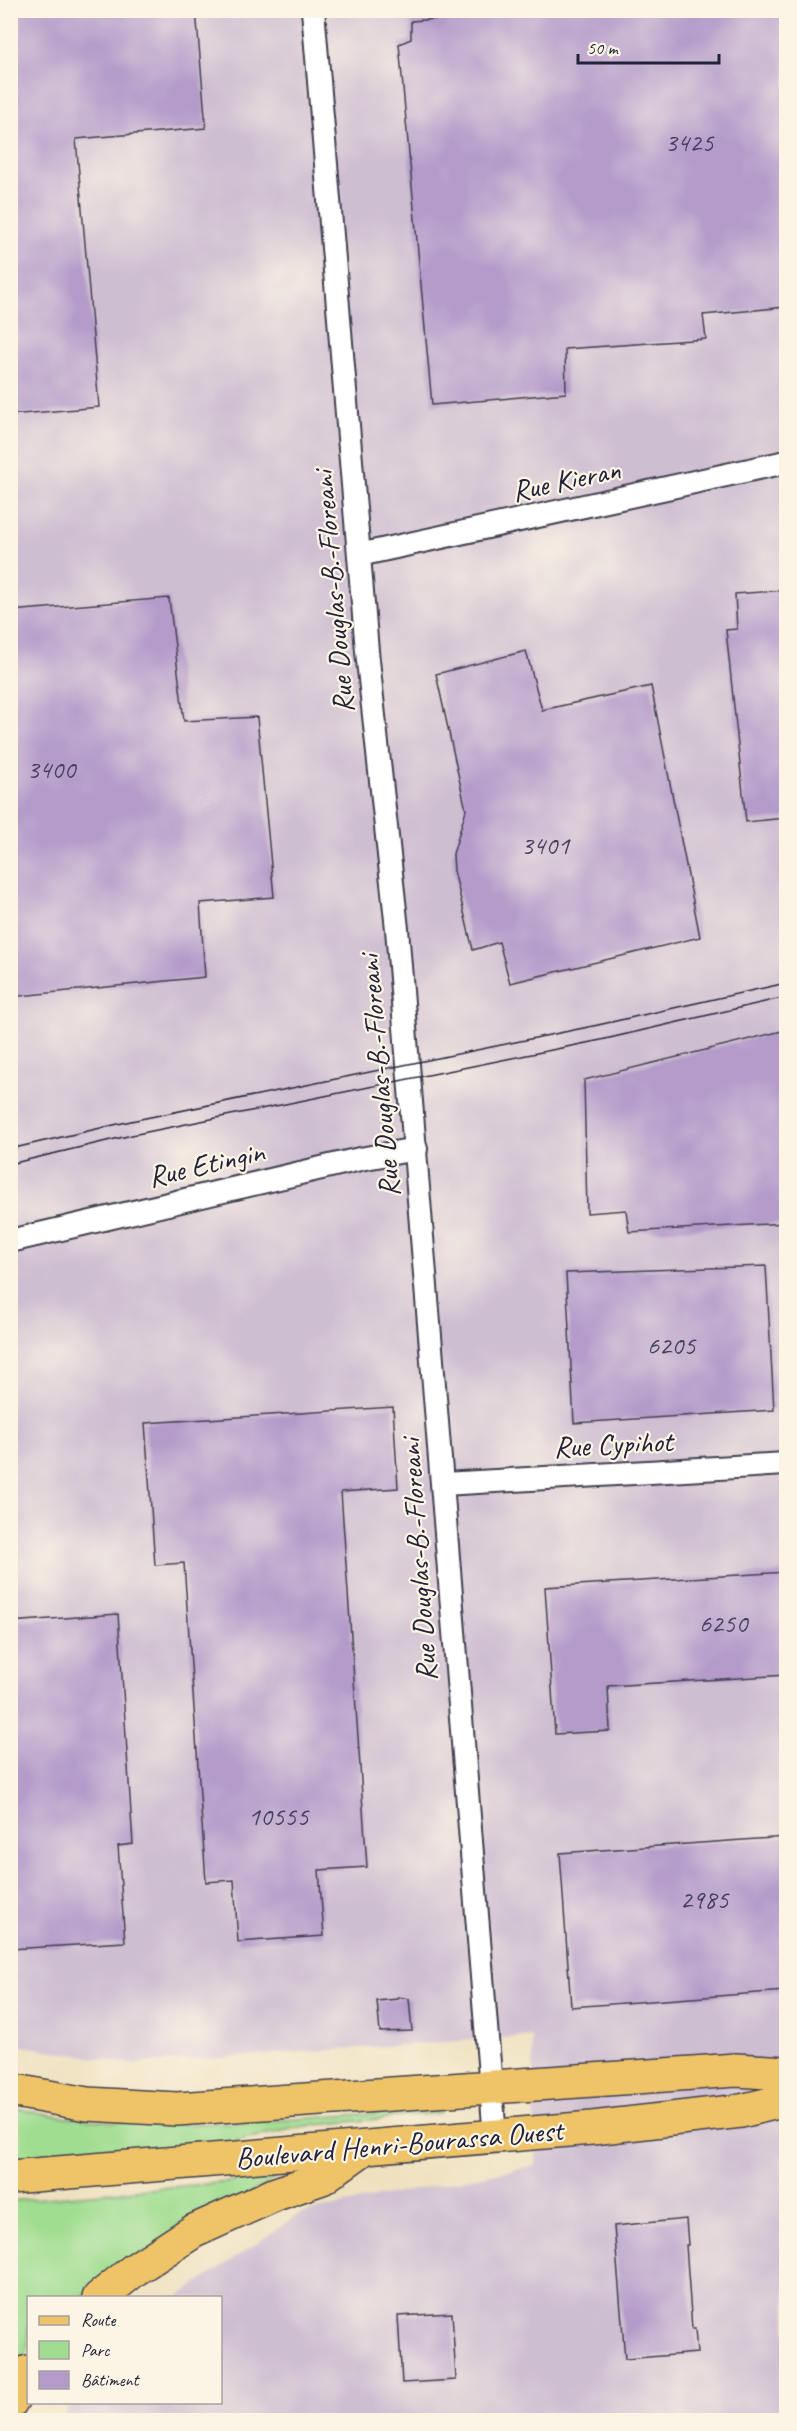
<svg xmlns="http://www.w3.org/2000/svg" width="797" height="2431" viewBox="0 0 797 2431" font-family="Caveat,sans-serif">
<rect width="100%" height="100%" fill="#fcf5e5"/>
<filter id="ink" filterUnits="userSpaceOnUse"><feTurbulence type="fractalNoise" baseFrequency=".0167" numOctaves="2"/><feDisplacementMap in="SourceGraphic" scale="12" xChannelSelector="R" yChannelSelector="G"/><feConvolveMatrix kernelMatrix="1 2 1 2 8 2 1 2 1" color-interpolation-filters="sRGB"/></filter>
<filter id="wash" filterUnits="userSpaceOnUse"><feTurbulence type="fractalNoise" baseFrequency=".008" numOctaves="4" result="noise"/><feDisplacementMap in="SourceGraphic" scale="24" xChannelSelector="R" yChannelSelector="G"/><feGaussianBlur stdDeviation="1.35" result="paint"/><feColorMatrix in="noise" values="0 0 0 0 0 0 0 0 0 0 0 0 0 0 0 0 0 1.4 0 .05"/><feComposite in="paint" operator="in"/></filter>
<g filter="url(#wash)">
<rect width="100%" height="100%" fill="#efe1c0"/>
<path fill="#cebed1" d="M 11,11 L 786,11 L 786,2420 L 62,2420 L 71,2403 L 220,2402 L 220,2298 L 178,2297 L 301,2213 L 536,2165 L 532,2036 L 133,2064 L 11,2044 Z"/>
<g fill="#a0dd91" stroke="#618066" stroke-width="1.5">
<path d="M 10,2107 C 153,2139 296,2118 440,2108 L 440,2113 L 305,2126 L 225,2143 L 11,2161 Z"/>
<path d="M 276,2178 L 81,2297 L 28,2298 L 28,2350 L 11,2374 L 11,2201 Z"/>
</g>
<g id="blocks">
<g fill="#b49bca">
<path d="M 10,10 L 196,10 L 206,128 L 76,139 L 99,407 L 10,415 Z"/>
<path d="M 566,10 L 786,10 L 786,307 L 703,315 L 706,339 L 565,349 L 566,393 L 432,405 L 399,44 L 411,39 L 411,21 Z"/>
<path d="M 786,590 L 786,818 L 746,822 L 726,630 L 737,629 L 735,594 Z"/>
<path d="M 169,598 L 184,721 L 257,717 L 274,897 L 200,903 L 205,977 L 10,997 L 10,611 Z"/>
<path d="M 526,651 L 542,710 L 651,686 L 700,937 L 510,983 L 499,942 L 473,950 L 454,871 L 453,854 L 466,810 L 436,674 Z"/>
<path d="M 786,1030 L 786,1223 L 629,1232 L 626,1210 L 587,1213 L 584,1080 Z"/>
<path d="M 766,1266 L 774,1410 L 574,1423 L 566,1273 Z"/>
<path d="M 393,1407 L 398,1488 L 341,1492 L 367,1867 L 319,1870 L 324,1936 L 238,1942 L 234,1880 L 206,1882 L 184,1563 L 155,1565 L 145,1423 Z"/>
<path d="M 786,1572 L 786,1675 L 608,1686 L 610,1731 L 555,1734 L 545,1587 Z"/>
<path d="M 118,1614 L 133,1844 L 118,1846 L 125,1942 L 10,1949 L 10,1622 Z"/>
<path d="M 786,1837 L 786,1991 L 571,2007 L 560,1853 Z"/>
<path d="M 398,1997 L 409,1999 L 412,2031 L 380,2032 L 377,2001 L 398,1999 Z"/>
<path d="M 686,2219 L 688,2245 L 686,2245 L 692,2329 L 695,2329 L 697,2353 L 625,2359 L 614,2226 Z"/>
<path d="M 452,2313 L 456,2380 L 402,2383 L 398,2316 Z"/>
</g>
</g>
</g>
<g filter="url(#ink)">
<use href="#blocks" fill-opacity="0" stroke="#413f4f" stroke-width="1.5"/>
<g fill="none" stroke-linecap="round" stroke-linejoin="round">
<defs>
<g id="street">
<path d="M 313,10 L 367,651 L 397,929 L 495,2137"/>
<path d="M 359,555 L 786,462"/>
<path d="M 10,1241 L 360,1159 L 416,1149"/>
<path d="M 443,1484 L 786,1464"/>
</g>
<g id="primary">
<path d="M 10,2090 L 87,2104 L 177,2109 L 736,2070 L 786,2073"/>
<path d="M 10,2177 L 592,2128 L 741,2111 L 786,2100"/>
<path d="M 99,2298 L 134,2270 L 194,2231 L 276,2194 L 322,2178 L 364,2148"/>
<path d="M 10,2403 L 28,2372"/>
</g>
</defs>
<use href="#street" stroke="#413f4f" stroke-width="26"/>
<use href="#primary" stroke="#413f4f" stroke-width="36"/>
<use href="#street" stroke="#fff" stroke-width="22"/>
<use href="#primary" stroke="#efc469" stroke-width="33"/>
<g stroke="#22223b" stroke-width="1.5">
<path d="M 10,1149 L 131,1121 L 598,1025 L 786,983"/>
<path d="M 10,1164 L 132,1135 L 601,1040 L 786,997"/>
</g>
</g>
</g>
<g text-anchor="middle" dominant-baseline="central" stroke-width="4.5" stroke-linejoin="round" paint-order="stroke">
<g font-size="27" fill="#46405f">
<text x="689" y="142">3425</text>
<text x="51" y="769">3400</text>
<text x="545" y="845">3401</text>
<text x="671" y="1345">6205</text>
<text x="723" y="1623">6250</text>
<text x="278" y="1816">10555</text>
<text x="704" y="1899">2985</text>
</g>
<g font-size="30" fill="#22223b" stroke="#fcf5e5">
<text transform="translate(566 480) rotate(-12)">Rue Kieran</text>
<text transform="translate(333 592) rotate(-95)">Rue Douglas-B.-Floreani</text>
<text transform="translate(379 1076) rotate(-95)">Rue Douglas-B.-Floreani</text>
<text transform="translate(206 1164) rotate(-13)">Rue Etingin</text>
<text transform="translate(613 1444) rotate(-3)">Rue Cypihot</text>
<text transform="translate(418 1560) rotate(-94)">Rue Douglas-B.-Floreani</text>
<text transform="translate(399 2144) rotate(-5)">Boulevard Henri-Bourassa Ouest</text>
</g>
</g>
<rect width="797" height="2431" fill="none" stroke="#fcf5e5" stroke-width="36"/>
<rect x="27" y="2296" width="195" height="108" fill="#fcf5e5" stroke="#a5a1a1" stroke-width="1.5"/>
<rect x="39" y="2316" width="30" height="9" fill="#efc469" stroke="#a5a1a1" stroke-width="1.5"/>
<text x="81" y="2326" font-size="18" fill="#22223b">Route</text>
<rect x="39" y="2341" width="30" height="18" fill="#a0dd91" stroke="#a5a1a1" stroke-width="1.5"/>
<text x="81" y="2356" font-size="18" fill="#22223b">Parc</text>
<rect x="39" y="2371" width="30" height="18" fill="#b49bca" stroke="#a5a1a1" stroke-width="1.5"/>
<text x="81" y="2386" font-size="18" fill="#22223b">Bâtiment</text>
<path d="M578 54v9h141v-9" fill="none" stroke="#22223b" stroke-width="3"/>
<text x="587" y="54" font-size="18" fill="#22223b" stroke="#fcf5e5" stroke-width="4.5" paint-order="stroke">50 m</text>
</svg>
